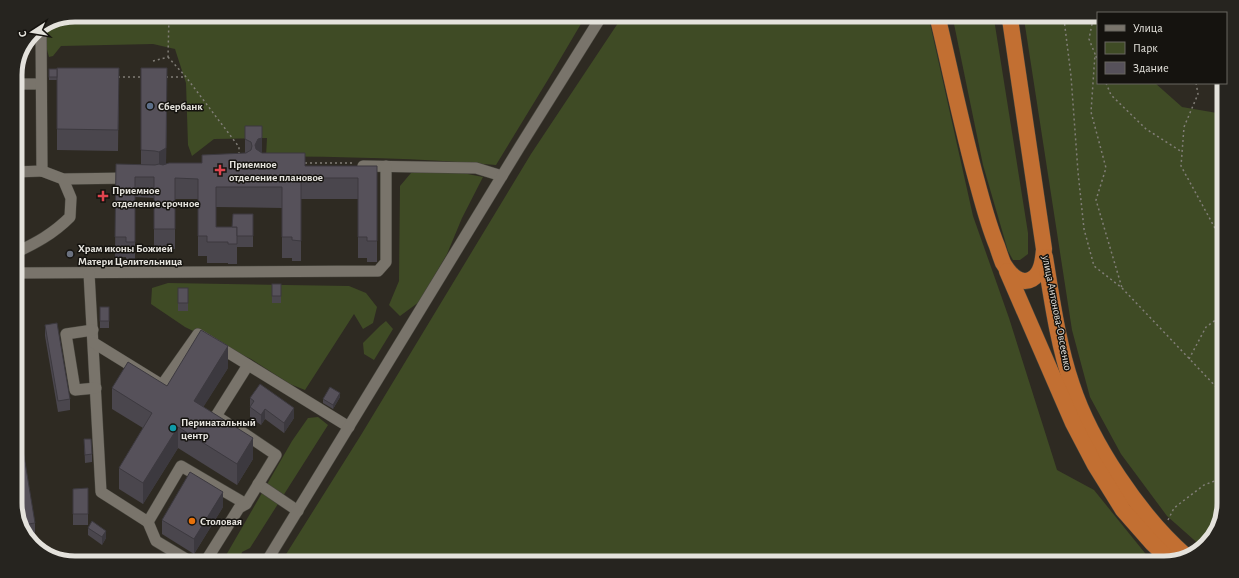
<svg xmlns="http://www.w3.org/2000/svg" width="1239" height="578" viewBox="0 0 1239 578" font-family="'Alegreya Sans',sans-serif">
<rect width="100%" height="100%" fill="#2e2a22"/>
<g fill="#3f4b25">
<path d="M 75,15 L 585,17 L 549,78 L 496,165 C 420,158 343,157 266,156 L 267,138 L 214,139 L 192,156 L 188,145 L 186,83 L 175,49 L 153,44 L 61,46 L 53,56 L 49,57 L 46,46 L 46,27 Z"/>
<path d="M 622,17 L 929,19 L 973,216 L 1009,318 L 1057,470 L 1094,490 L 1153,563 L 283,559 L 361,435 L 531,154 Z"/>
<path d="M 953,19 L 994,19 L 1028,233 L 1028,254 L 1020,260 L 1013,260 L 1008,251 L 983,165 Z"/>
<path d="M 1024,19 L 1098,19 L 1098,83 L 1155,83 L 1182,107 L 1223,114 L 1219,526 L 1202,547 L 1167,516 L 1121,454 L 1090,397 L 1072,330 Z"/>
<path d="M 29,42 L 29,52 L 15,76 L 15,72 Z"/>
<path d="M 442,169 L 483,177 L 462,218 L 447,254 L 419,302 L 400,316 L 389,305 L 399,281 L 400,186 L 411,173 Z"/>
<path d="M 168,283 L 349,286 L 366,293 L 377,307 L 373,323 L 363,329 L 354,314 L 305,390 L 290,384 L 251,359 L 185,327 L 151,304 L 152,288 Z"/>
<path d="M 386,321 L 393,329 L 374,360 L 364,354 L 363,343 L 380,326 Z"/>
<path d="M 318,417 L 328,425 L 250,548 L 242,552 L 240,559 L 225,559 L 225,557 L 292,441 L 308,418 Z"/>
</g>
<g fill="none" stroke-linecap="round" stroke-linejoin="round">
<defs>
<g id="minor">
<path d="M 15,84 L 40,84"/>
<path d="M 363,166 L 476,168 L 502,176"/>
<path d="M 42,171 L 63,179 L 130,178"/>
<path d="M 15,172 L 42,171 L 41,29"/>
<path d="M 15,253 C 36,243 53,234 70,217 L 71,198 L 63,179"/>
<path d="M 15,273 L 378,271 L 386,262 L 386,166"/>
<path d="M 89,273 L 101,492 L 148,522 L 181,466 L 246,504"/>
<path d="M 93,330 L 66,334 L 75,390 L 96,388"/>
<path d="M 94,343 L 162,385 L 198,334 L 349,427"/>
<path d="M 227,423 L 216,416 L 248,365"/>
<path d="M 258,484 L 298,511"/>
<path d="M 148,522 L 156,541 L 186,559"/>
<path d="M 207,559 L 239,508 L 246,504 L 276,455 L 242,432"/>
<path d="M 268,559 L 519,148 L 601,17"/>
</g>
<g id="highway">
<path d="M 938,19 C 951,73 962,128 977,182 C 983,204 988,224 997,246 C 999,252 1001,258 1003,263 C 1009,273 1020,286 1032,279 C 1042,273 1043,260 1044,249 L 1010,19"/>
<path d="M 1045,257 C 1052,300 1058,344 1072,385 C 1091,443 1140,516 1186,556"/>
<path d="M 1007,271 L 1073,423 L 1095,465 L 1123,510 L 1152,543 L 1171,561"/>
</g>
</defs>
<use href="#minor" stroke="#47453d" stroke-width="12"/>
<use href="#highway" stroke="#47453d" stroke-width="17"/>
<g stroke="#817e77" stroke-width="1.5" stroke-dasharray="2 3" stroke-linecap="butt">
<path d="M 1064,19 L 1071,76 L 1078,172 L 1084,229 L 1094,266 L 1122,288 L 1221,392"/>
<path d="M 1093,19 L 1089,39 L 1095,54 L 1091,112 L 1106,168 L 1096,200 L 1122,288"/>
<path d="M 1096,56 L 1098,62"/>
<path d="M 168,57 L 186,77 L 239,147 L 239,155"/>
<path d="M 153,61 L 168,57 L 169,15"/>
<path d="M 118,77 L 142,77"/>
<path d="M 166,77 L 186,77"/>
<path d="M 1106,83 L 1111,95 L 1146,129 L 1182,152"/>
<path d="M 1196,83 L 1198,94 L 1184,127 L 1181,166 L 1222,241"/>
<path d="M 305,163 L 353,163"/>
<path d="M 1189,359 L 1206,327 L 1221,316"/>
<path d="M 1168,520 L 1174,508 L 1204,485 L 1220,479"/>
</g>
<use href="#minor" stroke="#79746b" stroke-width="11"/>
<use href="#highway" stroke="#c26f32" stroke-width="16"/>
</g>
<g fill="#4a464d">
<path d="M 119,68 L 118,151 L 57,150 L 57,80 L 49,80 L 49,69 Z"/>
<path d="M 141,68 L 167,68 L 166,164 L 202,163 L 245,153 L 245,126 L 262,153 L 305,166 L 377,166 L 377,262 L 367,262 L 367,258 L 358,258 L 358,199 L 301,199 L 301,261 L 292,261 L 292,258 L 282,258 L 282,208 L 216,207 L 216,227 L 232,227 L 253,214 L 253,247 L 237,247 L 237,264 L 228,264 L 228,263 L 207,263 L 207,256 L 198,256 L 198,199 L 175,199 L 175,249 L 154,249 L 154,198 L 135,197 L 135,263 L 126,263 L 126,257 L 115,257 L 116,164 L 141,165 Z"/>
<rect x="15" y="88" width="3" height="32"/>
<rect x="272" y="284" width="9" height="19"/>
<rect x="178" y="288" width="10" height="23"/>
<rect x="100" y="307" width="9" height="21"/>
<path d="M 45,325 L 70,399 L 70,410 L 58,412 L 45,336 Z"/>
<path d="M 228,368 L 203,407 L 253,459 L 237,485 L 178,448 L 143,504 L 119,489 L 119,468 L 143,428 L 112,409 L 112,388 L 167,386 Z"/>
<path d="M 340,397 L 333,409 L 323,403 L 323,399 Z"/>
<path d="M 250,398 L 294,418 L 284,433 L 265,419 L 261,425 L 250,417 Z"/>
<path d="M 84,439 L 92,454 L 92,462 L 85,463 Z"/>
<path d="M 88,488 L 88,525 L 73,525 L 73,489 Z"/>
<path d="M 15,507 L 35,523 L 35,537 L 27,538 Z"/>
<path d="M 223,507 L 194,554 L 162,534 L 162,520 Z"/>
<path d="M 88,528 L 106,538 L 102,545 L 88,535 Z"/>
</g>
<g fill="#3c393f">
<path d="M 167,68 L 166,169 L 159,173 L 159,152 Z"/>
<path d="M 262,126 L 262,159 L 258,160 L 255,145 Z"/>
<path d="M 228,346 L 228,368 L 194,422 L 194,401 Z"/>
<path d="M 340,393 L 340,397 L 333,409 L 333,405 Z"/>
<path d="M 294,408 L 294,418 L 284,433 L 284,423 Z"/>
<path d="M 265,409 L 265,419 L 261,425 L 261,415 Z"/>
<path d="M 178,427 L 178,448 L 143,504 L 143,483 Z"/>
<path d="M 253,438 L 253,459 L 237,485 L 237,464 Z"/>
<path d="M 223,492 L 223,507 L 194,554 L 194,539 Z"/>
<path d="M 106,531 L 106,538 L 102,545 L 102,537 Z"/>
</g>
<g fill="#56515a" stroke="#3c393f">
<path d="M 57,68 L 119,68 L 118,130 L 57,129 Z"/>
<path d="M 141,68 L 167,68 L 166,148 L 159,152 L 155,151 L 141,150 Z"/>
<rect x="49" y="69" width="8" height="8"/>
<rect x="15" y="88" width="3" height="17"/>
<path d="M 245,126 L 262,126 L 262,138 L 258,139 L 255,145 L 256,149 L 262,153 L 305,153 L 305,166 L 377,166 L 377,241 L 367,241 L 367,237 L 358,237 L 358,178 L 301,178 L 301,241 L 292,240 L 292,237 L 282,237 L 282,187 L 216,187 L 216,227 L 237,227 L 237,244 L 228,244 L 228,242 L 207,242 L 207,236 L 198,236 L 198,179 L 175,178 L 175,229 L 154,229 L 154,177 L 135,177 L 135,242 L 126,242 L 126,237 L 115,237 L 116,164 L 155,165 L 159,164 L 163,165 L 169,163 L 202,163 L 202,155 L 246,153 L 251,150 L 252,146 L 251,142 L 245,139 Z"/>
<path d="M 233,214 L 253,214 L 253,236 L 237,236 L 237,227 L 232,227 Z"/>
<rect x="272" y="284" width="9" height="12"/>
<rect x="178" y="288" width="10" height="15"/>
<rect x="100" y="307" width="9" height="14"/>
<path d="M 57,323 L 70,399 L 58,401 L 45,325 Z"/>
<path d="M 201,330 L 228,346 L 194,401 L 253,438 L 237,464 L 178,427 L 143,483 L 119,468 L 152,413 L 112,388 L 128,362 L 167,386 Z"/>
<path d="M 260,384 L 294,408 L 284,423 L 265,409 L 261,415 L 250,407 L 254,401 L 250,398 Z"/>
<path d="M 330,387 L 340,393 L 333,405 L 323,399 Z"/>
<path d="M 15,401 L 35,523 L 22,525 L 15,507 Z"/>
<path d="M 84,439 L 91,439 L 92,454 L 85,455 Z"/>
<path d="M 190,472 L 223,492 L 194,539 L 162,520 Z"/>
<path d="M 88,488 L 88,514 L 73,514 L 73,489 Z"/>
<path d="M 92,521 L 106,531 L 102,537 L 88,528 Z"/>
<path d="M 223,557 L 227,559 L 222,559 Z"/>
</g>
<circle fill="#5c6f8a" stroke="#15130f" stroke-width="1.5" cx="150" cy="106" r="4"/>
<g fill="#e0444e" stroke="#15130f" stroke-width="1.5">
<path d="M218 164h4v4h4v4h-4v4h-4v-4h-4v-4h4z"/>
<path d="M101 190h4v4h4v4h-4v4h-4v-4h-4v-4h4z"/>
</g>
<circle fill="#6b7280" stroke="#15130f" stroke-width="1.5" cx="70" cy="254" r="4"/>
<circle fill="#0f9aa8" stroke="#15130f" stroke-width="1.5" cx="173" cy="428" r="4"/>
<circle fill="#e8710a" stroke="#15130f" stroke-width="1.5" cx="192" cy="521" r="4"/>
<g text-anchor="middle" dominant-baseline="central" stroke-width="3" stroke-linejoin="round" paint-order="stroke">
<g font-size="11" font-weight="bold" fill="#e4e2dc" stroke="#15130f" text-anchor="start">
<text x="158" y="106">Сбербанк</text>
<text x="229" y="164">Приемное<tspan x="229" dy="13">отделение плановое</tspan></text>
<text x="112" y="190">Приемное<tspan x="112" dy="13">отделение срочное</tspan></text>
<text x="78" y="248">Храм иконы Божией<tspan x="78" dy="13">Матери Целительница</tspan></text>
<text x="181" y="422">Перинатальный<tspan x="181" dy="13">центр</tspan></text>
<text x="200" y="521">Столовая</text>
</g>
<g font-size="11" fill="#e4e2dc" stroke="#15130f">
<text transform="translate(1057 313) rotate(79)">улица Антонова-Овсеенко</text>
</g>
</g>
<path d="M0 0H1239V578H0ZM75 22H1164A53 53 0 0 1 1217 75V503A53 53 0 0 1 1164 556H75A53 53 0 0 1 22 503V75A53 53 0 0 1 75 22Z" fill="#26241f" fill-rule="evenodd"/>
<path fill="none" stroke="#e4e2dc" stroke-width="5" d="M75 22H1164A53 53 0 0 1 1217 75V503A53 53 0 0 1 1164 556H75A53 53 0 0 1 22 503V75A53 53 0 0 1 75 22Z"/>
<rect x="1097" y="12" width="130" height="72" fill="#15130f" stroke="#686661"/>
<rect x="1105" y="25" width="20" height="6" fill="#79746b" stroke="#686661"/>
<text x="1133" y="32" font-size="12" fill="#e4e2dc">Улица</text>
<rect x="1105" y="42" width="20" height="12" fill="#3f4b25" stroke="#686661"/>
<text x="1133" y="52" font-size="12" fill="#e4e2dc">Парк</text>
<rect x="1105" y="62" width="20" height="12" fill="#56515a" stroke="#686661"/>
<text x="1133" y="72" font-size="12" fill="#e4e2dc">Здание</text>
<g transform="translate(32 32) rotate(258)" stroke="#15130f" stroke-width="3" paint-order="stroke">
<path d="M0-3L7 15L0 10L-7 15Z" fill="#e4e2dc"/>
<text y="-6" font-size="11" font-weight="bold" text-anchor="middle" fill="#e4e2dc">С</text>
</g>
</svg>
